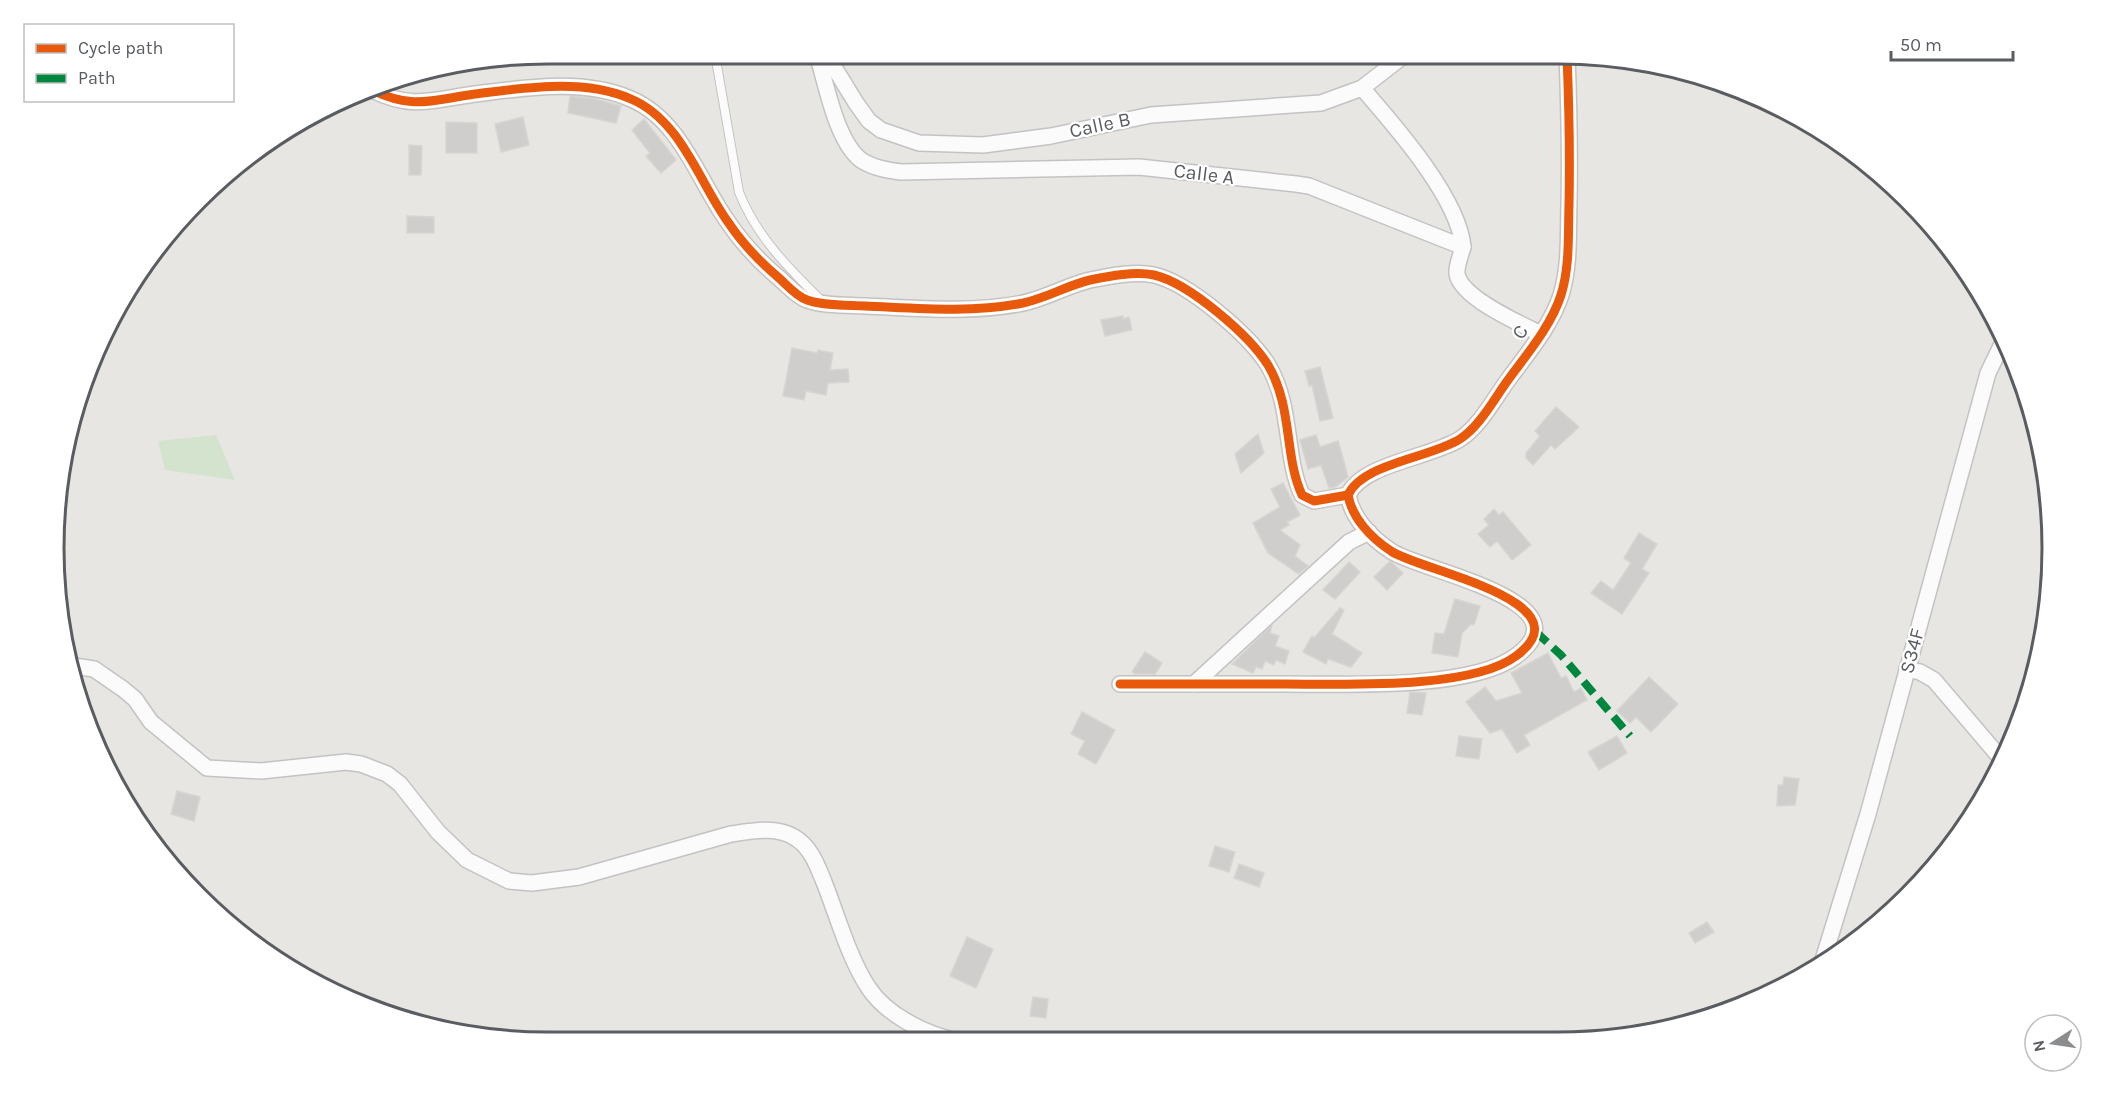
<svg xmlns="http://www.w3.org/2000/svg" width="2107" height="1097" viewBox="0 0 2107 1097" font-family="Karla,sans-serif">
<rect width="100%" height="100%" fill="#e8e6e2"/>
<path fill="#d3e3ce" d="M 216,435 L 235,480 L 165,470 L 158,441 Z"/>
<g fill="#d0cecc" stroke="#d7d5d2" stroke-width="1.5">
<path d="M 570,96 L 592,98 L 621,106 L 616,123 L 568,113 Z"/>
<path d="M 523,117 L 529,145 L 501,152 L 495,124 Z"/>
<path d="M 644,119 L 676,160 L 661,173 L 646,156 L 650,153 L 632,130 Z"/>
<path d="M 446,122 L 477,123 L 477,153 L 446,153 Z"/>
<path d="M 409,145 L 422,146 L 421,175 L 409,175 Z"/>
<path d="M 407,216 L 434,217 L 434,233 L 407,233 Z"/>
<path d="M 1123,316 L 1123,319 L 1129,317 L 1132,330 L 1105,336 L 1101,320 Z"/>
<path d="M 792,348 L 817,353 L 818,350 L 833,353 L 830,370 L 848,369 L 849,382 L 828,383 L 826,395 L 806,391 L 804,400 L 783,396 Z"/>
<path d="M 1320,367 L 1333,418 L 1320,421 L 1312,385 L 1309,386 L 1305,371 Z"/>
<path d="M 1556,407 L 1579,427 L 1555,449 L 1551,445 L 1533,465 L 1526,458 L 1526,453 L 1540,436 L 1535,431 Z"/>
<path d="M 1258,434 L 1264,453 L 1241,473 L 1235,454 Z"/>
<path d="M 1316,435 L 1320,447 L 1338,441 L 1341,451 L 1348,477 L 1335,487 L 1329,488 L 1321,465 L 1308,469 L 1300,440 Z"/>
<path d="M 1283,483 L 1300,515 L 1287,522 L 1289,525 L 1280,530 L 1300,545 L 1295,556 L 1308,566 L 1299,574 L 1268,553 L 1253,523 L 1280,507 L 1271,489 Z"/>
<path d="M 1494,509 L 1499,515 L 1503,512 L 1531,545 L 1512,560 L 1497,541 L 1490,547 L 1478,534 L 1489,525 L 1484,519 Z"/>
<path d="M 1639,533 L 1657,544 L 1642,569 L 1649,573 L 1622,614 L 1591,593 L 1601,581 L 1613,590 L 1631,563 L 1624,558 Z"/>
<path d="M 1390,561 L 1403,573 L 1387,590 L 1374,577 Z"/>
<path d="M 1349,562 L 1360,572 L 1335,599 L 1323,590 Z"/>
<path d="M 1455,599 L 1480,606 L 1474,625 L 1471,624 L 1462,633 L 1458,657 L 1432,653 L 1435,633 L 1444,634 Z"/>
<path d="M 1340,608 L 1344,610 L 1332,634 L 1362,653 L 1351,667 L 1328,659 L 1326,664 L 1303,652 L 1312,636 L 1314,638 Z"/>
<path d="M 1272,625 L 1270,633 L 1279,636 L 1275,646 L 1289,651 L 1285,664 L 1276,660 L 1274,665 L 1265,661 L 1262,669 L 1256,667 L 1253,673 L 1232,664 Z"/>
<path d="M 1145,652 L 1162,663 L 1155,674 L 1135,674 L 1132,672 Z"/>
<path d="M 1548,653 L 1561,678 L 1566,676 L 1574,692 L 1581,688 L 1587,700 L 1524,735 L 1530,745 L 1517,753 L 1502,729 L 1490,733 L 1466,702 L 1485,687 L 1496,701 L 1522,693 L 1511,673 Z"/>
<path d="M 1649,677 L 1678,704 L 1651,732 L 1636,717 L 1630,723 L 1617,711 Z"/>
<path d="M 1410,692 L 1426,693 L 1422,715 L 1407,713 Z"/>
<path d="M 1082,712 L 1115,730 L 1096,764 L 1078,754 L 1085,741 L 1071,734 Z"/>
<path d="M 1459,736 L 1482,739 L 1479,759 L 1456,756 Z"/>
<path d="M 1617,736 L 1627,753 L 1599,770 L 1588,752 Z"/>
<path d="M 1784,777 L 1799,779 L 1795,805 L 1777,806 L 1778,785 L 1783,785 Z"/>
<path d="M 177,791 L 200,797 L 194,821 L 171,814 Z"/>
<path d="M 1215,846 L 1235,852 L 1229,872 L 1209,866 Z"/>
<path d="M 1239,864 L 1264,873 L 1259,887 L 1234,878 Z"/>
<path d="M 1707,922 L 1714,932 L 1695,943 L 1689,933 Z"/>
<path d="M 967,937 L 993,949 L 976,988 L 950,976 Z"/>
<path d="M 1033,997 L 1048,999 L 1046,1018 L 1030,1016 Z"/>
</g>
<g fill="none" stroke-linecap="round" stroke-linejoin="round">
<defs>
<path id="lane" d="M 715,54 L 739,192 C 756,236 790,270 823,302"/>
<g id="street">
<path d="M 817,54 C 826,83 836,141 861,160 C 873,168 887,170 901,172 L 1139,167 L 1296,184 L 1309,186 L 1463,247 C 1459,198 1394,125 1362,88"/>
<path d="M 826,54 L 856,103 L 869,121 L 881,130 L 919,143 L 983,145 L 1051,136 L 1151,115 L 1321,103 L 1362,88 L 1402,57"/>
<path d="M 1259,55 L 1405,55"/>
<path d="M 372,90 C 413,110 432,100 475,94 C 525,88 583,78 631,99 C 681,120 699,182 728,222 C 742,243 760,262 779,278 C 787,285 796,296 807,300 C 824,306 847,305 865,306 C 915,308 968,313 1018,304 C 1043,300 1065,286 1090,280 C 1110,276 1135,271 1154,275 C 1189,283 1249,335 1268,365 C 1293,407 1284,456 1302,495 L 1314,501 L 1348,495"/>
<path d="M 1463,247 C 1461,255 1456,266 1457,274 C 1461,298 1521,324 1541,334"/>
<path d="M 74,666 L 94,669 L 123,689 L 135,699 L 151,722 L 207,768 L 261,771 L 346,762 L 361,764 L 387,774 L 400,784 L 438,832 L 467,860 L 509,881 L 532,883 L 579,877 L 731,834 C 751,831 776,826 794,837 C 811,847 817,865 824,882 C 837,915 849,958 868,987 C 886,1015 925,1034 957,1041"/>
<path d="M 1907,669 L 1920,672 L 1934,680 L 2004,762"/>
<path d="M 1120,684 C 1175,684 1229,684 1284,684 C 1341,684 1471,690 1516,656 C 1591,601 1417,570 1391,551 C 1371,538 1352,518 1348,495 C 1363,463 1430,458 1460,439 C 1480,426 1494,399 1508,380 C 1527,354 1551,326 1561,295 C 1570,266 1568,235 1569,205 C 1570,155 1569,105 1567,55"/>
<path d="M 1194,684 L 1349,542 L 1369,532"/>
<path d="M 1822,963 L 1868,814 L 1988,373 L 2004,340"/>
</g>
</defs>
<use href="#lane" stroke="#c3c3c3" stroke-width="10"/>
<use href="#street" stroke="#c3c3c3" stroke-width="18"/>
<use href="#lane" stroke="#fcfbfb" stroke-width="8"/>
<use href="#street" stroke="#fcfbfb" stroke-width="15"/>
<path stroke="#00873e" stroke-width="8" stroke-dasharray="15 8" stroke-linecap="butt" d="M 1536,632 L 1561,655 L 1630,736"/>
<defs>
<g id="cycleway">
<path d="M 372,90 C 413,110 432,100 475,94 C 525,88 583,78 631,99 C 681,120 699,182 728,222 C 742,243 760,262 779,278 C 787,285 796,296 807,300 C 824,306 847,305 865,306 C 915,308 968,313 1018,304 C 1043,300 1065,286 1090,280 C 1110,276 1135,271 1154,275 C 1189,283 1249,335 1268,365 C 1293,407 1284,456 1302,495 L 1314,501 L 1348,495"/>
<path d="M 1120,684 C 1175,684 1229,684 1284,684 C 1341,684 1471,690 1516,656 C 1591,601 1417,570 1391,551 C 1371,538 1352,518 1348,495 C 1363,463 1430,458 1460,439 C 1480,426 1494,399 1508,380 C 1527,354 1551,326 1561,295 C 1570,266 1568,235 1569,205 C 1570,155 1569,105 1567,55"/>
</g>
</defs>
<use href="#cycleway" stroke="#fff" stroke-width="13"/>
<use href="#cycleway" stroke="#e8590c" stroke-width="9"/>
</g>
<g text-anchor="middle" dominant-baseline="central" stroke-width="4.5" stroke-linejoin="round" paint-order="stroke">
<g font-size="20" fill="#595c60" stroke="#fff">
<text transform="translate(1100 125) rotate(-12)">Calle B</text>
<text transform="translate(1204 174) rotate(7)">Calle A</text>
<text transform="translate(1520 332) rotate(-56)">C</text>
<text transform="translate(1912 651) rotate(-75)">S34F</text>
</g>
</g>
<path d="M0 0H2107V1097H0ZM548 64H1558A484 484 0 0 1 2042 548V548A484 484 0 0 1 1558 1032H548A484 484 0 0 1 64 548V548A484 484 0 0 1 548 64Z" fill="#fff" fill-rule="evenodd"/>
<path fill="none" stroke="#595c60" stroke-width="3" d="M548 64H1558A484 484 0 0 1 2042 548V548A484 484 0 0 1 1558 1032H548A484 484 0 0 1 64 548V548A484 484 0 0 1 548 64Z"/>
<rect x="24" y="24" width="210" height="78" fill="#ffffff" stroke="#bdbebf" stroke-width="1.5"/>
<rect x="36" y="44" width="30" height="9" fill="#e8590c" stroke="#bdbebf" stroke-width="1.5"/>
<text x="78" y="54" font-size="18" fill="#595c60">Cycle path</text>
<rect x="36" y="74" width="30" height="9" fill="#00873e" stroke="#bdbebf" stroke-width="1.5"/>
<text x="78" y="84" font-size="18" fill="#595c60">Path</text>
<g transform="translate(2053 1043) rotate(258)"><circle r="28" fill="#ffffff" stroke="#bdbebf" stroke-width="1.5"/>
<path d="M0-4.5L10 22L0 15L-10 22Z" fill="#8b8c8e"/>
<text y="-9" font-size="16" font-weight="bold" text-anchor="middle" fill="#595c60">N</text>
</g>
<path d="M1891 51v9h122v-9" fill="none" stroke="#595c60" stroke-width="3"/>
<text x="1900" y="51" font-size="18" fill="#595c60" stroke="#ffffff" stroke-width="4.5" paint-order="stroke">50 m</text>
</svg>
